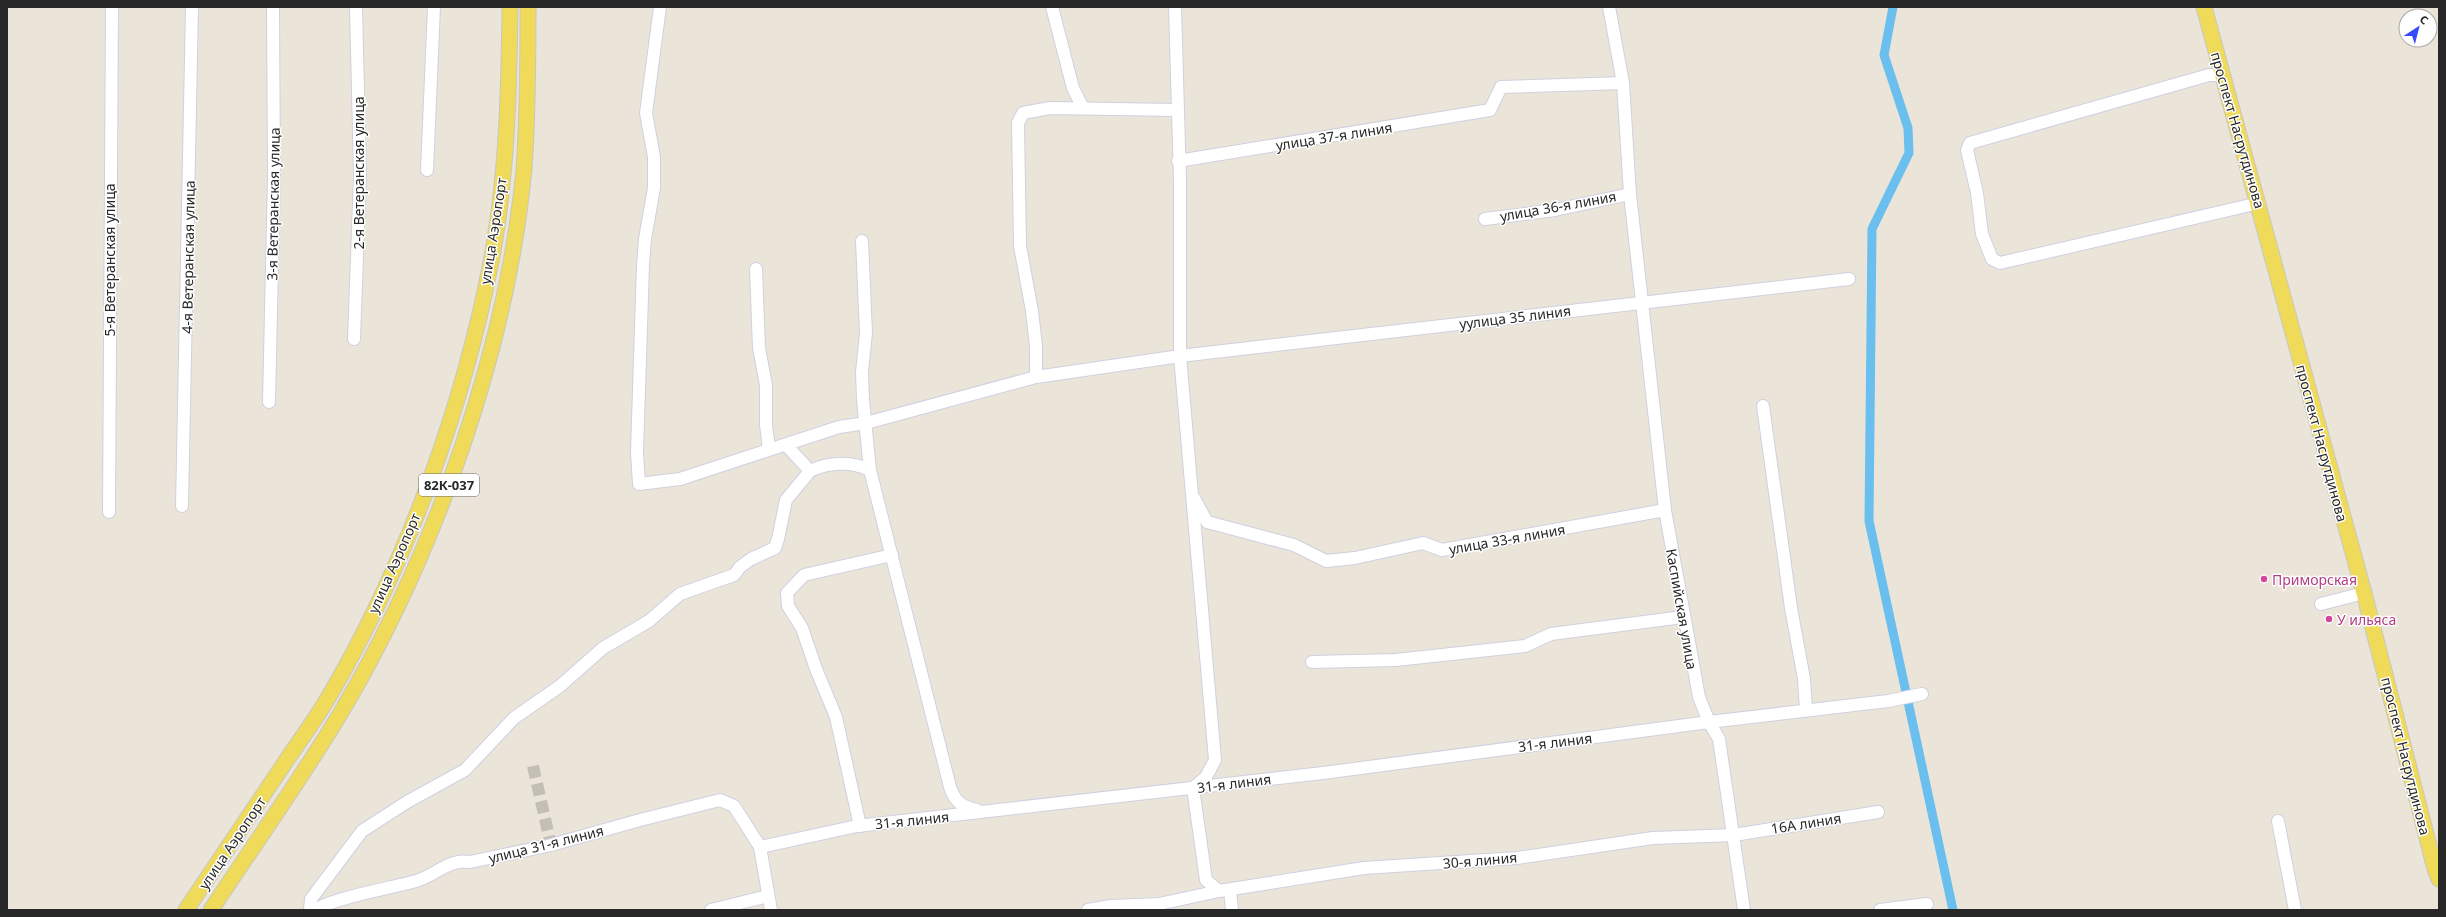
<svg xmlns="http://www.w3.org/2000/svg" width="2446" height="917" viewBox="0 0 2446 917" font-family="'Noto Sans',sans-serif">
<rect width="100%" height="100%" fill="#ebe5d9"/>
<g fill="none" stroke-linecap="round" stroke-linejoin="round">
<path stroke="#6bbfee" stroke-width="9" d="M 1893,7 L 1884,55 L 1908,128 L 1909,153 L 1872,229 L 1869,521 L 1953,910"/>
<path stroke="#c4bfb6" stroke-width="12" stroke-dasharray="12 6" stroke-linecap="butt" d="M 533,766 L 551,845"/>
<defs>
<g id="minor">
<path d="M 660,7 L 646,113 L 654,157 L 654,188 L 645,239 L 643,265 L 637,452 L 639,484 L 680,479 L 839,427 L 866,423 L 1036,377 L 1180,356 L 1215,760 L 1206,777 L 1193,788 L 1206,880 L 1219,891"/>
<path d="M 1052,7 L 1073,88 L 1083,108"/>
<path d="M 1175,7 L 1180,180 L 1180,356 L 1849,279"/>
<path d="M 1609,7 L 1623,83 L 1630,194 L 1665,510 L 1699,697 L 1709,722 L 1719,739 L 1744,910"/>
<path d="M 2223,75 L 2209,75 L 1970,143 L 1967,150 L 1977,193 L 1982,234 L 1992,259 L 2000,263 L 2259,203"/>
<path d="M 1178,161 L 1490,110 L 1501,87 L 1623,83"/>
<path d="M 427,170 L 434,7"/>
<path d="M 1485,219 L 1555,210 L 1630,194"/>
<path d="M 862,241 L 866,333 L 862,372 L 863,400 L 870,470"/>
<path d="M 756,269 L 759,348 L 766,385 L 766,425 L 769,449"/>
<path d="M 354,339 L 360,175 L 356,7"/>
<path d="M 1036,377 L 1036,346 L 1032,311 L 1020,246 L 1018,123 L 1023,113 L 1050,108 L 1178,110"/>
<path d="M 269,402 L 274,176 L 273,7"/>
<path d="M 1763,406 L 1791,608 L 1804,679 L 1806,710"/>
<path d="M 810,471 C 828,462 852,461 870,470 L 950,787 C 955,802 962,807 977,810"/>
<path d="M 1194,498 L 1207,522 L 1294,545 L 1326,561 L 1355,558 L 1423,543 L 1442,550 L 1665,510"/>
<path d="M 182,506 L 192,7"/>
<path d="M 109,512 L 112,7"/>
<path d="M 2321,604 L 2364,593"/>
<path d="M 1312,662 L 1396,660 L 1525,646 L 1551,634 L 1683,617"/>
<path d="M 2278,821 L 2295,910"/>
<path d="M 860,826 L 836,717 L 816,669 L 802,628 L 788,606 L 787,593 L 804,575 L 892,555"/>
<path d="M 760,847 L 857,826 L 1323,773 L 1709,722 L 1888,701 L 1922,694"/>
<path d="M 1230,890 L 1232,910"/>
<path d="M 310,910 L 311,899 L 362,831 L 407,802 L 465,770 L 514,718 L 560,686 L 603,648 L 649,621 L 680,594 L 734,575 L 740,567 L 751,559 L 775,548 L 778,539 L 786,500 L 810,471 L 786,445"/>
<path d="M 316,910 C 328,899 396,887 416,881 C 435,876 449,858 470,862 L 551,845 L 640,820 L 720,800 L 734,806 L 760,847 L 771,910"/>
<path d="M 711,910 L 768,896"/>
<path d="M 1088,910 L 1111,906 L 1159,904 L 1219,891 L 1364,868 L 1517,858 L 1653,838 L 1734,835 L 1878,812"/>
<path d="M 1880,910 L 1927,904"/>
</g>
<g id="major">
<path d="M 2204,7 L 2364,593 L 2435,869 L 2439,879"/>
<path d="M 186,910 C 218,862 250,815 282,767 C 298,743 316,719 331,693 C 406,564 463,408 491,262 C 507,178 509,92 510,7"/>
<path d="M 211,910 C 255,843 302,778 343,709 C 435,553 507,350 524,169 C 528,115 528,61 528,7"/>
</g>
</defs>
<use href="#minor" stroke="#cfd0e1" stroke-width="14"/>
<use href="#major" stroke="#c7c7c7" stroke-width="17"/>
<use href="#minor" stroke="#fff" stroke-width="12"/>
<use href="#major" stroke="#f0da59" stroke-width="15"/>
</g>
<g fill="#d1479c" stroke="#fff" stroke-width="1.5">
<circle cx="2264" cy="579" r="4"/>
<circle cx="2329" cy="619" r="4"/>
</g>
<g text-anchor="middle" dominant-baseline="central" stroke-width="3" stroke-linejoin="round" paint-order="stroke">
<rect fill="#fff" stroke="#686868" stroke-width="1" x="419" y="474" width="60" height="22" rx="3"/>
<g font-size="13" font-weight="bold" fill="#282828">
<text x="449" y="485">82К-037</text>
</g>
<g font-size="14" fill="#282828" stroke="#fff">
<text transform="translate(2238 130) rotate(74)">проспект Насрутдинова</text>
<text transform="translate(1334 136) rotate(-9)">улица 37-я линия</text>
<text transform="translate(358 173) rotate(-90)">2-я Ветеранская улица</text>
<text transform="translate(273 204) rotate(-89)">3-я Ветеранская улица</text>
<text transform="translate(1558 206) rotate(-10)">улица 36-я линия</text>
<text transform="translate(493 231) rotate(-81)">улица Аэропорт</text>
<text transform="translate(188 257) rotate(-89)">4-я Ветеранская улица</text>
<text transform="translate(109 260) rotate(-90)">5-я Ветеранская улица</text>
<text transform="translate(1515 317) rotate(-7)">уулица 35 линия</text>
<text transform="translate(2322 443) rotate(75)">проспект Насрутдинова</text>
<text transform="translate(1507 539) rotate(-10)">улица 33-я линия</text>
<text transform="translate(394 563) rotate(-66)">улица Аэропорт</text>
<text transform="translate(1682 609) rotate(80)">Каспийская улица</text>
<text transform="translate(1555 742) rotate(-7)">31-я линия</text>
<text transform="translate(2406 756) rotate(76)">проспект Насрутдинова</text>
<text transform="translate(1234 783) rotate(-7)">31-я линия</text>
<text transform="translate(912 820) rotate(-6)">31-я линия</text>
<text transform="translate(1806 823) rotate(-9)">16А линия</text>
<text transform="translate(232 843) rotate(-56)">улица Аэропорт</text>
<text transform="translate(546 844) rotate(-14)">улица 31-я линия</text>
<text transform="translate(1480 860) rotate(-5)">30-я линия</text>
</g>
<g font-size="14" fill="#b23c85" stroke="#fff" text-anchor="start">
<text x="2272" y="579">Приморская</text>
<text x="2337" y="619">У ильяса</text>
</g>
</g>
<rect width="2446" height="917" fill="none" stroke="#282828" stroke-width="16"/>
<g transform="translate(2418 28) rotate(36)"><circle r="19" fill="#ffffff" stroke="#a9a9a9"/>
<path d="M0-3L7 15L0 10L-7 15Z" fill="#374af9"/>
<text y="-6" font-size="11" font-weight="bold" text-anchor="middle" fill="#282828">С</text>
</g>
</svg>
